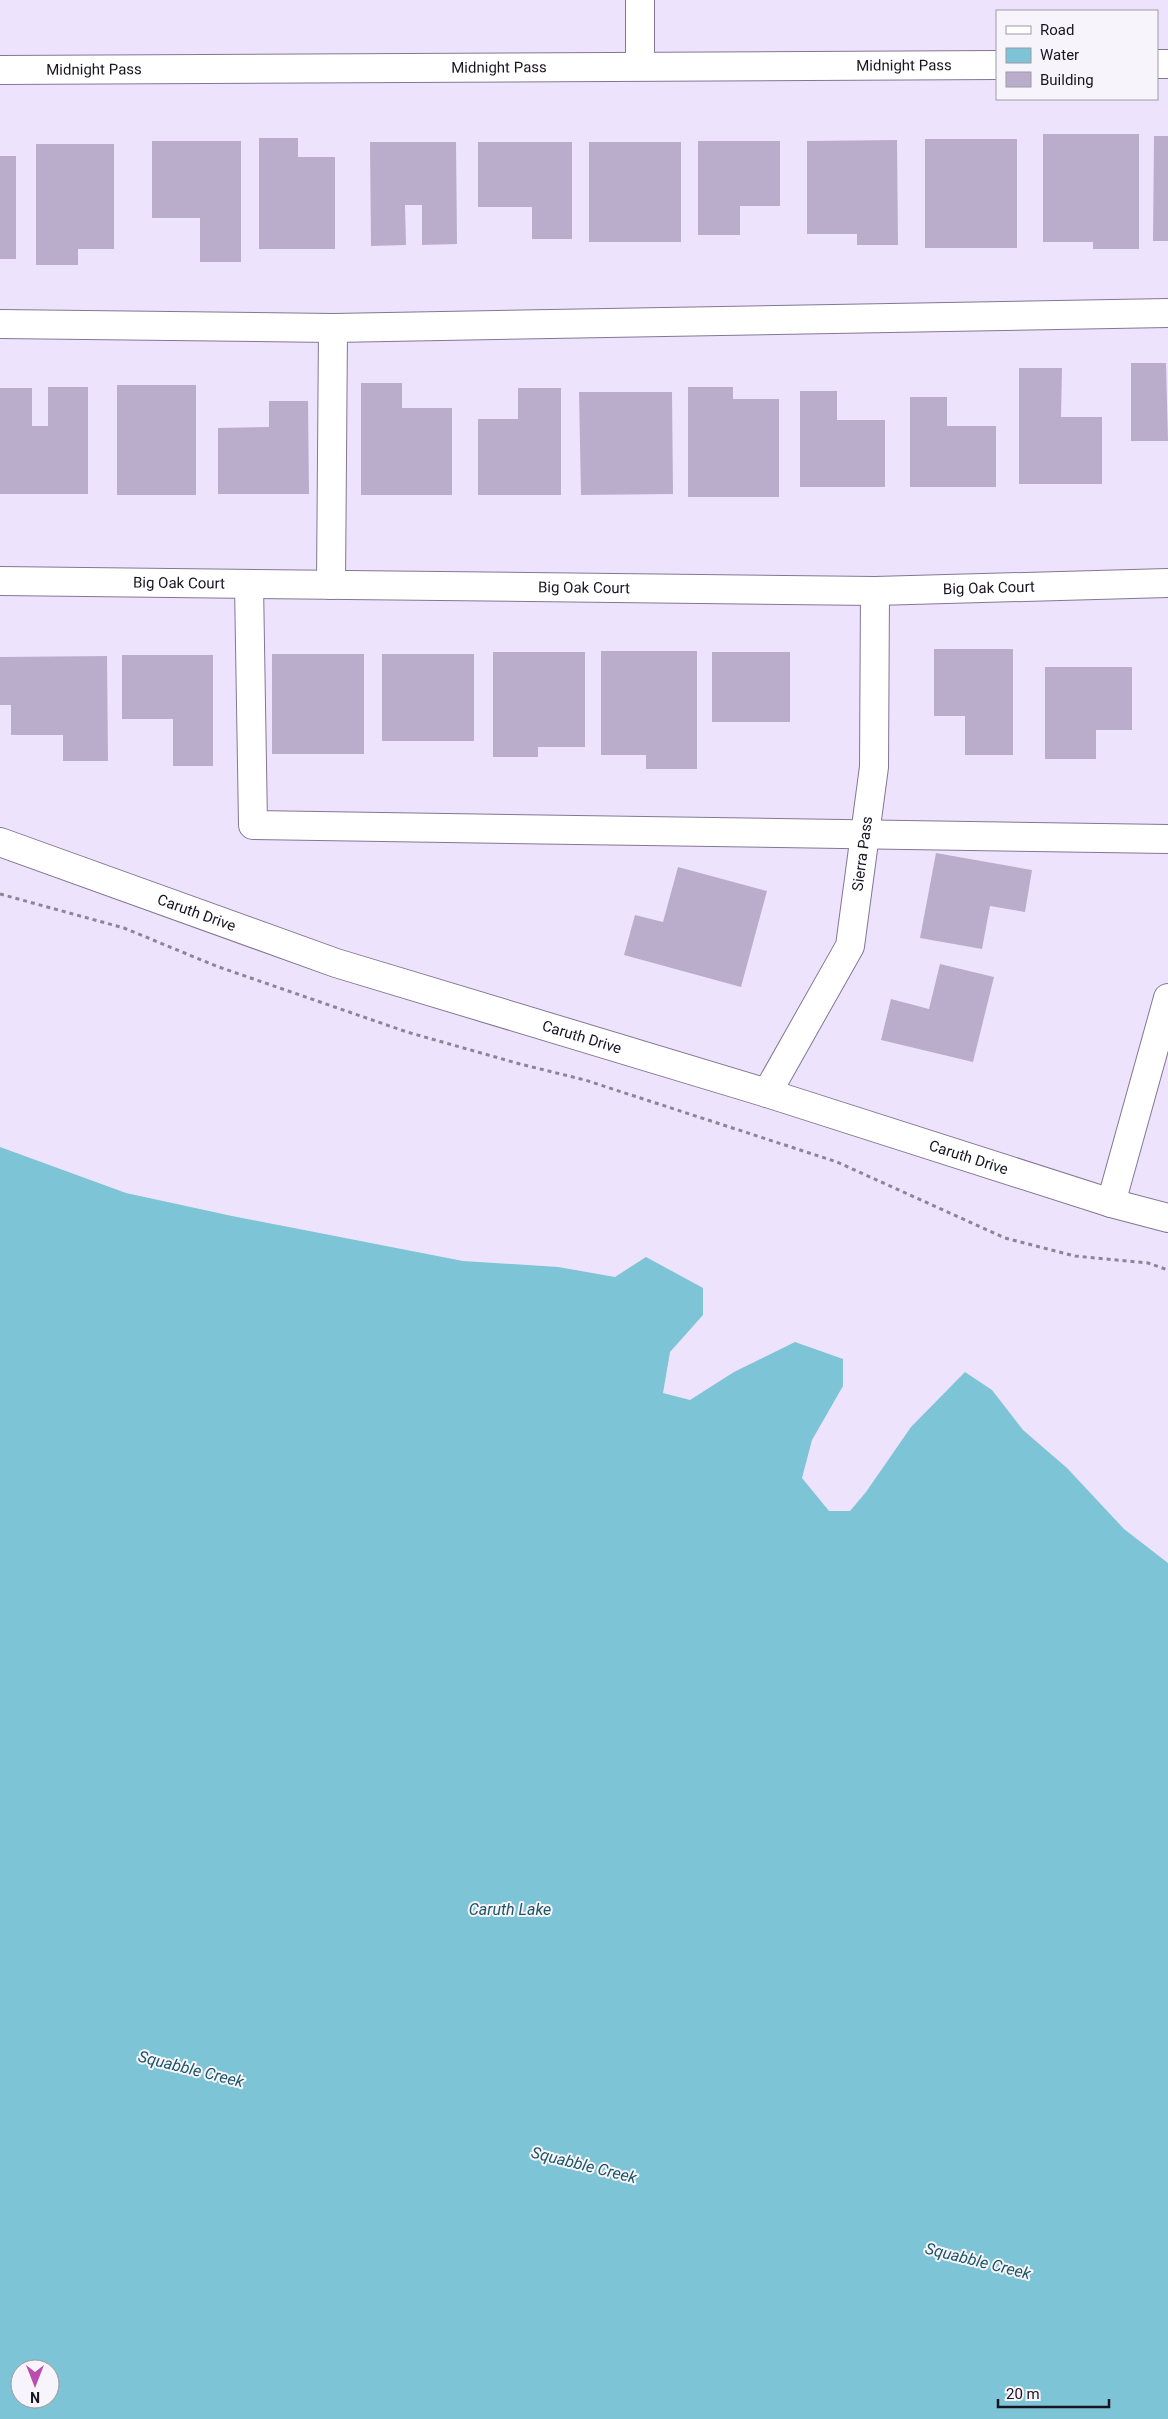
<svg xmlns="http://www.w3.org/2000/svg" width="1168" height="2419" viewBox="0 0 1168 2419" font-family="Roboto,sans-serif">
<rect width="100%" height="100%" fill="#eee3fd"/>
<path fill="#7cc4d6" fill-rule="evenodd" d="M 0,1147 L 126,1193 L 232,1216 L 463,1261 L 558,1267 L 615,1277 L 646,1257 L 703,1288 L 703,1315 L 670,1352 L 663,1393 L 690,1400 L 734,1372 L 795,1342 L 843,1359 L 843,1386 L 812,1440 L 802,1478 L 829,1511 L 850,1511 L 866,1492 L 911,1427 L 965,1372 L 992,1390 L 1023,1430 L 1067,1468 L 1124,1529 L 1168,1563 L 1168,2419 L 0,2419 ZM 20,2369 L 50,2369 L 50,2399 L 20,2399 Z"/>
<g fill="#baadcb">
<path d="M 1043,134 L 1139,134 L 1139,249 L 1093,249 L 1093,242 L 1043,242 Z"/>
<path d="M 1154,136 L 1168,136 L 1168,241 L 1153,241 Z"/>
<path d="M 259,138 L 298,138 L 298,157 L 335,157 L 335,249 L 259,249 Z"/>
<rect x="925" y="139" width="92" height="109"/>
<path d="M 897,140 L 898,245 L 857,245 L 857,234 L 807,234 L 807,141 Z"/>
<path d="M 152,141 L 241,141 L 241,262 L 200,262 L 200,218 L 152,218 Z"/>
<path d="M 698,141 L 780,141 L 780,206 L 740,206 L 740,235 L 698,235 Z"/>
<path d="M 370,142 L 456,142 L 457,244 L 422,245 L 422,205 L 405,205 L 406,245 L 371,246 Z"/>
<path d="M 478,142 L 572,142 L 572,239 L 532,239 L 532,207 L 478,207 Z"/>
<rect x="589" y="142" width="92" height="100"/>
<path d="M 36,144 L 114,144 L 114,249 L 78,249 L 78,265 L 36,265 Z"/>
<rect x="0" y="156" width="16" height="103"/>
<path d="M 1131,363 L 1166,363 L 1168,441 L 1131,441 Z"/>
<path d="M 1019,368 L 1062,368 L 1061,417 L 1102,417 L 1102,484 L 1019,484 Z"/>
<path d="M 361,383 L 402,383 L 402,408 L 452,408 L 452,495 L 361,495 Z"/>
<rect x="117" y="385" width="79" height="110"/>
<path d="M 48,387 L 88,387 L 88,494 L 0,494 L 0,388 L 32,388 L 32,426 L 48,426 Z"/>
<path d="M 688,387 L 733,387 L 733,399 L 779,399 L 779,497 L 688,497 Z"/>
<path d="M 518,388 L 561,388 L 561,495 L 478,495 L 478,419 L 518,419 Z"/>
<path d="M 800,391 L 837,391 L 837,420 L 885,420 L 885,487 L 800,487 Z"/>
<path d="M 579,392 L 672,392 L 673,494 L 581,495 Z"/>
<path d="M 910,397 L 947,397 L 947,426 L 996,426 L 996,487 L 910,487 Z"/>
<path d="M 269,401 L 308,401 L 309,494 L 218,494 L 218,428 L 269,427 Z"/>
<path d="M 934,649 L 1013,649 L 1013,755 L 965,755 L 965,716 L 934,716 Z"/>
<path d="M 601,651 L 697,651 L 697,769 L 646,769 L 646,755 L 601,755 Z"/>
<path d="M 493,652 L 585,652 L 585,747 L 538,747 L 538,757 L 493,757 Z"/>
<rect x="712" y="652" width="78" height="70"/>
<rect x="272" y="654" width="92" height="100"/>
<rect x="382" y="654" width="92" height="87"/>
<path d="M 122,655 L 213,655 L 213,766 L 173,766 L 173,719 L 122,719 Z"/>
<path d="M 107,656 L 108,761 L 63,761 L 63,735 L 11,735 L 11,705 L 0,705 L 0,657 Z"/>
<path d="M 1045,667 L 1132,667 L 1132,730 L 1096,730 L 1096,759 L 1045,759 Z"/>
<path d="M 936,853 L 1032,870 L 1025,912 L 990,906 L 982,949 L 920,938 Z"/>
<path d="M 678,867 L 767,891 L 741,987 L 624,955 L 635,915 L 663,922 Z"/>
<path d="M 940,964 L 994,977 L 973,1062 L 881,1040 L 891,999 L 929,1009 Z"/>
</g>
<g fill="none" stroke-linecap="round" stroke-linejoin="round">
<defs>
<g id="minor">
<path d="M 640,0 L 640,66"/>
<path d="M 1157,64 L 1168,64"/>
<path id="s1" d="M 0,70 L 997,65"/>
<path d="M 0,324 L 333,328"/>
<path id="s2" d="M 0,581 L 875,591 L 1168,583"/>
<path d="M 249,584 L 253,825 L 1168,839"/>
<path d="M 331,585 L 333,328 L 1168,313"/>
<path id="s3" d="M 0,842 L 336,963 L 767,1093 L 1111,1203 L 1168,1218"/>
<path id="s4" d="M 767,1093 L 850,946 L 874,767 L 875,591"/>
<path d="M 1111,1203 L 1168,998"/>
</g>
</defs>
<use href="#minor" stroke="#837793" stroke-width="30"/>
<path stroke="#8c8497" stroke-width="3" stroke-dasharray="4 4" stroke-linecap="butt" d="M 0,894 L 124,928 L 216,966 L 407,1032 L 520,1064 L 585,1080 L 837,1162 L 1005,1238 L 1075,1256 L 1148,1263 L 1168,1270"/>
<use href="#minor" stroke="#fff" stroke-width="28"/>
</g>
<g text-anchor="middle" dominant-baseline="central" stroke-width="4" stroke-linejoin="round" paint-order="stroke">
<g font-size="15" fill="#191520" stroke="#f7f5fb">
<text stroke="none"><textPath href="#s1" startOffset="904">Midnight Pass</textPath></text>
<text stroke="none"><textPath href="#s1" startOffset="499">Midnight Pass</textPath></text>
<text stroke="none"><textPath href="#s1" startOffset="94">Midnight Pass</textPath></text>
<text stroke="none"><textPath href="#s2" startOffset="179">Big Oak Court</textPath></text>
<text stroke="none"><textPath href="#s2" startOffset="584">Big Oak Court</textPath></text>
<text stroke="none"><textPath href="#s2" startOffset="989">Big Oak Court</textPath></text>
<text stroke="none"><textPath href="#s4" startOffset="262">Sierra Pass</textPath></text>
<text stroke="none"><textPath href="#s3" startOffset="209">Caruth Drive</textPath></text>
<text stroke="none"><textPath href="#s3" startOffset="614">Caruth Drive</textPath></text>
<text stroke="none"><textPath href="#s3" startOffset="1019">Caruth Drive</textPath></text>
</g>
<g font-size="16" font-style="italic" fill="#1b5765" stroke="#f7f5fb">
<text x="510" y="1909">Caruth Lake</text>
<text transform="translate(191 2069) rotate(14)">Squabble Creek</text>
<text transform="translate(584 2165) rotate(14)">Squabble Creek</text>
<text transform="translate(978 2261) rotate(14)">Squabble Creek</text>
</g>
</g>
<rect x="996" y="10" width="162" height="90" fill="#f7f5fb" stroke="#9e9ba3"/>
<rect x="1006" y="26" width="25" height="8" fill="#ffffff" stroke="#9e9ba3"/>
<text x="1040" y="35" font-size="15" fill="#191520">Road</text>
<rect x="1006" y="48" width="25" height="15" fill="#7cc4d6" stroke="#9e9ba3"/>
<text x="1040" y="60" font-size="15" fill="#191520">Water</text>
<rect x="1006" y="72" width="25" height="15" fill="#baadcb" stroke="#9e9ba3"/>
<text x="1040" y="85" font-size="15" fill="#191520">Building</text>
<g transform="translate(35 2384) rotate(180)"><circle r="24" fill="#f7f5fb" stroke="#9e9ba3"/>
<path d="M0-4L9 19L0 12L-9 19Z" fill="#ba4dad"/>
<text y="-8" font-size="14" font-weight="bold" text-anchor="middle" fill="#191520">N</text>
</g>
<path d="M998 2399v8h111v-8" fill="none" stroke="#191520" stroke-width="2.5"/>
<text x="1006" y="2399" font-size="15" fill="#191520" stroke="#f7f5fb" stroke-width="4" paint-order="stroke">20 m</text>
</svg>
